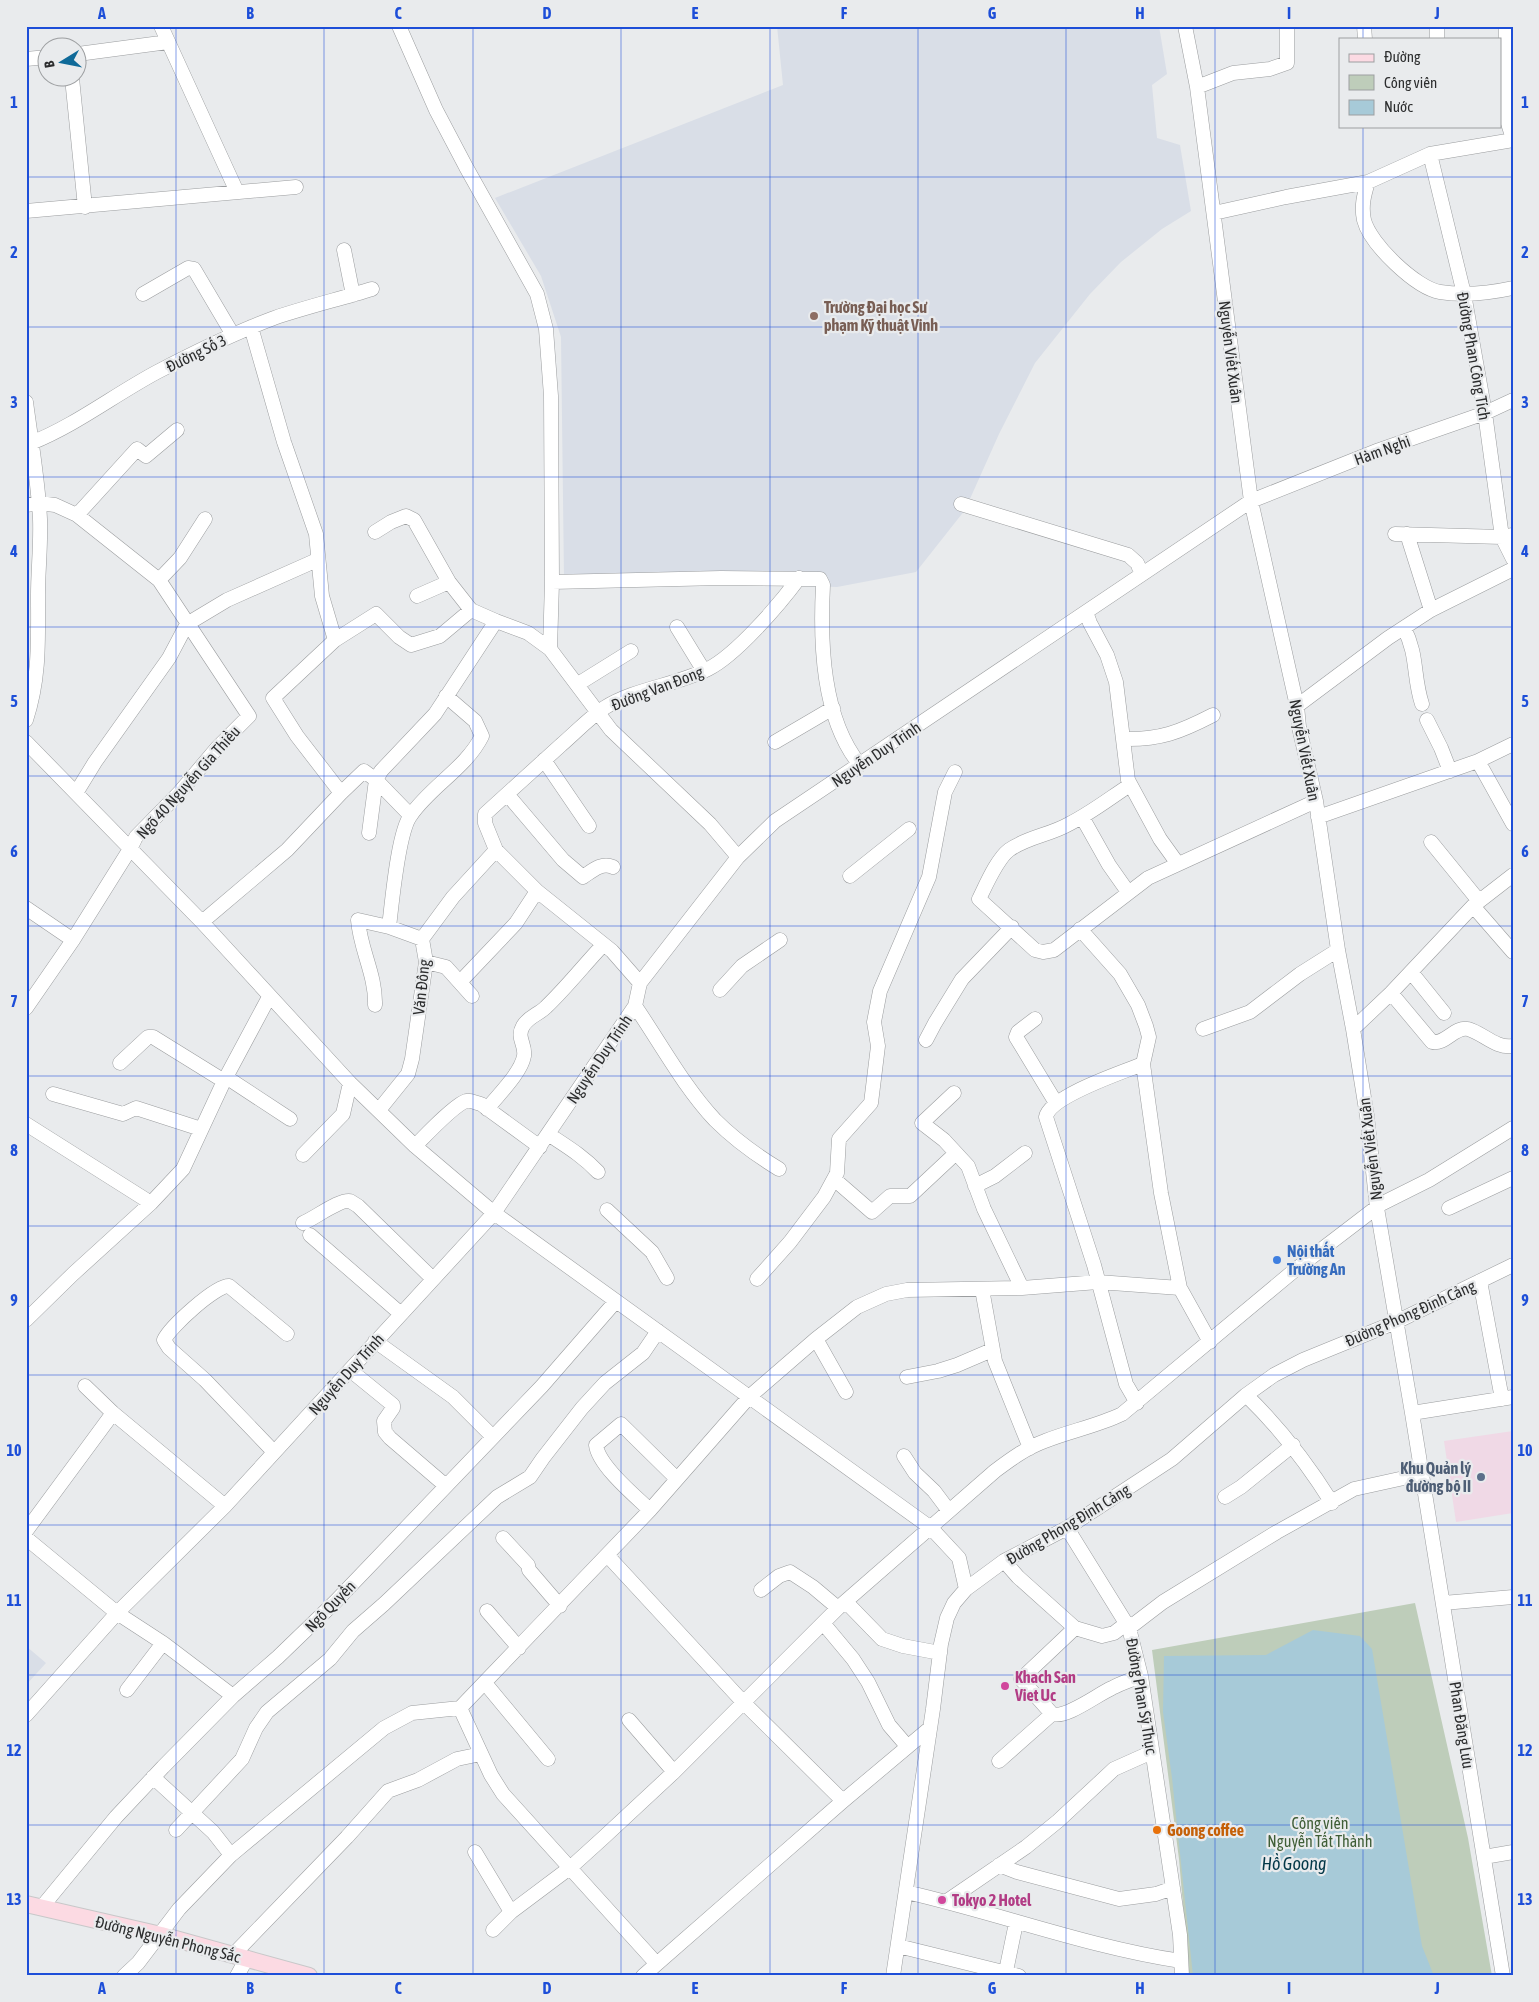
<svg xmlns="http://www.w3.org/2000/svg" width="1539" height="2002" viewBox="0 0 1539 2002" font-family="'Asap Condensed',sans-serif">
	<rect width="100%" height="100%" fill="#e9ebed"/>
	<path fill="#f0d9e6" d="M1513,1431v82l-57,9 -12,-81z"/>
	<path fill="#d9dee7" d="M777,26h382l8,48 -15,11 5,53 23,7 11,66 -29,18 -41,33 -31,32 -55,69 -36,71 -34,76 -49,62 -79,15 -273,-9 -3,-241 -20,-61 -46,-78 288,-113z
		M26,1646l20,17 -20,22z"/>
	<path fill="#becdba" d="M1415,1603l53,235 24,138h-303l-10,-117 -27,-209z"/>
	<path fill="#a7cad8" d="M1313,1630l47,6 12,13 50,297 12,30h-241l-21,-198 -9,-66 1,-56 102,-1z"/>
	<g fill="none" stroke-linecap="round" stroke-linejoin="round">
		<g stroke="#9b9d9f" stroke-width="15">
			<path id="minor" d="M161,26l76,166
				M399,26l37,84 30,57 71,127 9,35 5,67 1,186 -2,67
				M1185,26l12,61 54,414 46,205 2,21 17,74 22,149 15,79 14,87 10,92 35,205 91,563
				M1364,26l1,13
				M1437,26v13
				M1506,26v91l7,22
				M78,54l90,-12
				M26,59l22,-2
				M72,78l13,129
				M1197,87l36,-14 37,-4 17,-6v-37
				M1430,154l34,140 21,119 17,124 11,22
				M1368,182c-4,13 -7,24 -4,38 6,24 52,68 76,72 24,4 50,1 73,-4
				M26,211l270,-24
				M1214,213l72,-16 82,-15 62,-28 83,-14
				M344,250l9,45
				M143,294l45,-26 6,1 39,66
				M251,327l33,115 32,92 6,62 13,44
				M26,402c5,38 12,78 14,117 1,26 -2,51 -2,76 0,45 2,82 -12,125
				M31,443c45,-18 83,-48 126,-71 38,-20 77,-39 117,-54 32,-11 66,-19 98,-29
				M961,504l167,51 9,8 5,11
				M26,505l13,-2 16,2 22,10 82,65 90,136 -32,32 -38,45 -43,44 -6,12 -57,91 -47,68
				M77,515l60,-66 9,7 31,-26
				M375,532l16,-10 15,-6 8,4 35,62 22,28
				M1395,534l107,3 11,-2
				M1407,534l24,76
				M159,580l21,-22 25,-39
				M552,582l169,-4 99,1 3,6c-3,58 -1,133 37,180
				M417,596l32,-14
				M1086,612l4,11 17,32 9,27 12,98 32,59 18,25
				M677,627l27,44
				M1404,628c14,27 9,49 18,76
				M578,684l53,-33
				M1297,706l91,-68 43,-28 82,-41
				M1427,720l14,28 9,23
				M1123,739c37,1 57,-7 90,-24
				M26,742l176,180 148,161 65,63 79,67 437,315 28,30 7,31
				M775,742l58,-34
				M544,760l45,66
				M1478,761l35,63
				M1130,785c-20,13 -39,28 -61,39 -19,11 -42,13 -60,26 -12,9 -23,35 -30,49l56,51 8,2 11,-2 94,-72 168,-77
				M76,793l19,-31 74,-104 18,-34 40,-24 90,-40
				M341,793l-44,-57 -24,-38 62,-58 41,-26 23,23 12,8 29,-9 31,-26 25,11
				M507,794l56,66 20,17c9,-6 18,-15 30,-10
				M1082,817l27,48 19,27
				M1318,817l160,-56 35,-17
				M369,833l7,-53 5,-9 54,-57 61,-93 32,12 22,16 61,81 99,94 28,33
				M1431,842l48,59
				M850,876l59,-47
				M1473,906l40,46
				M26,908l47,32
				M202,922l85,-72 54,-57 23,-22 12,9 34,35
				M389,927c3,-24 9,-96 22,-112 20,-29 55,-47 71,-79l-7,-15 -29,-25
				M1080,929l40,45 18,31 8,21 3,11 -6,27 18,129 19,95 30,54
				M426,962l20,5 26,29
				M1411,972l33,41
				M460,982l56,-59 21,-32
				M640,983l-28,-32 -75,-60 -41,-41 -11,-27v-9c25,-23 51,-46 76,-69 14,-12 28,-27 43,-37 32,-20 70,-22 104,-39 28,-14 71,-64 91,-91
				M720,990l22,-24 38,-26
				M1391,993l41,49c13,3 23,-16 36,-13 15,4 28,20 45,17
				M375,1005c1,-30 -15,-56 -17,-85l31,7 33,12
				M635,1006c26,38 49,81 80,114 19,19 41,35 64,49
				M1035,1019l-17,13 -2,5 40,66
				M1203,1029l47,-17 50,-38 38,-24
				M1353,1029l38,-36 82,-87 40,-31
				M926,1040l9,-17 27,-44 50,-52
				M120,1063l28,-26h5l71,44
				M226,1077l64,42
				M954,1093l-32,30 22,17 24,26 16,43 38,79
				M53,1094l70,20 13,-6 65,21
				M487,1109c11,-14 34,-36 37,-53 2,-12 -8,-18 -1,-30 6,-10 15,-11 23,-19 20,-19 38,-42 57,-62
				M379,1110l29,-36 4,-15 14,-97 -4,-23 31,-42 43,-47
				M26,1124l125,79
				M548,1134c18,12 35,22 50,38
				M415,1146c10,-10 39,-41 51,-45 5,-1 10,2 15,3l59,43
				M303,1155l40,-41 7,-31
				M834,1179l38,33 18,-16h20l46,-43
				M975,1186l20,-10 30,-23
				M1449,1208l64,-30
				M607,1210l45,42 15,26
				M303,1223c12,-5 37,-24 47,-22l8,5 74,72
				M310,1235l91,79
				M757,1279l33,-37 34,-45 13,-24 2,-34 32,-36 7,-57 -4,-24 6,-31 49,-114 16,-85 10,-20
				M1480,1281l22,118
				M982,1289l13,72 35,87
				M26,1320l47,-46 78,-71 32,-34 41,-88 45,-84
				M816,1339l30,53
				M375,1341l78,56 40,40
				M350,1370l43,35v3l-9,13 1,11 5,6 56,48
				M907,1377l31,-6 19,-6 35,-15
				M85,1386l28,27 112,93
				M1246,1395c34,33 61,68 86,108
				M1137,1403l-11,-19 -32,-119 -48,-148c4,-21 77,-45 97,-53
				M1412,1413l101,-16
				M274,1452l-69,-72 -36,-32 -5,-8c6,-13 52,-55 65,-54l58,48
				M904,1456l11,17 19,18 15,20
				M1225,1497l16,-10 52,-42
				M650,1510c-15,-14 -52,-45 -54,-65l25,-21 56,55
				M1067,1528l62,100 12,48 39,259 2,41
				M26,1531l87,-118
				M26,1538l91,75 46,30 70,53
				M503,1538l25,27 1,5 31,36
				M607,1555l136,147 100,99
				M1004,1561l14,16 57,51 27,8 12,-3 13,-10
				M761,1590l18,-14 11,-4 23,15 25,21
				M846,1602l36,37 21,7 37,7
				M1443,1603l70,-6
				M487,1611l32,37
				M823,1623l30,36 15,23 21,43 18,21
				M1075,1628l-54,51 31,35c14,5 46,-20 60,-26 9,-5 19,-8 29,-12
				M1129,1628l34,-26 114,-70 77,-43 68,-15
				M485,1683l63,76
				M127,1690l36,-47
				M460,1708l31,67 12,19 153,169
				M26,1715l91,-102 108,-107 269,-293 141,-207 5,-23 98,-126 37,-36 476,-320 128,-51 106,-37 28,-13
				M629,1720l45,52
				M999,1761l53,-47
				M153,1777l60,55 18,23
				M176,1830l66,-71 14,-31 11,-16 63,-53 23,-28 31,-27 113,-107 33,-20 13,-19 39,-50 23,-25 38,-30 15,-22
				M475,1852l36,60
				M1484,1857l29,-5
				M999,1865l18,7 102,27 37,-5 17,-6
				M906,1892c92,21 182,55 275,69
				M947,1901l79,-54 32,-26 56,-52 38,-17
				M41,1908l75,-91 47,-50 70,-71 45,-39 57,-55 207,-216 74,-85
				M493,1930l18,-18 60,-45 32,-29 71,-66 164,-164 157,-137c16,-12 31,-23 50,-30 25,-10 52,-15 77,-27l174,-145 85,-65 48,-24 84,-52
				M898,1946l121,30
				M233,1955l114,-118 41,-46 30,-11 39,-21 24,-5
				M124,1976l14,-13 41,-54 52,-54 153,-127 28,-15 48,-5 190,-198 99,-113 67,-58 41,-32 29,-13 21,-4 115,-2 76,-6 82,6
				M237,1976l10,-18
				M643,1976l200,-175 87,-73
				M893,1976l40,-267 8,-65 6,-26 7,-15 12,-14 38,-28 63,-33 105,-69 74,-64 28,-20 29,-15 93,-38 117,-57
				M1005,1976l11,-53"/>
		</g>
		<g stroke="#c8c8c9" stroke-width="18">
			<path id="major" d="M26,1904l135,31 148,41"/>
		</g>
		<use href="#minor" stroke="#fff" stroke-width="14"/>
		<use href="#major" stroke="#fcdae3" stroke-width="16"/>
	</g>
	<path fill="none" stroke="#1d4ed8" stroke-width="1" stroke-opacity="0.55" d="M176,26v1950M324,26v1950M473,26v1950M621,26v1950M770,26v1950M918,26v1950M1066,26v1950M1215,26v1950M1363,26v13M1363,126v1850M26,177h1487M26,327h1487M26,477h1487M26,627h1487M26,776h1487M26,926h1487M26,1076h1487M26,1226h1487M26,1375h1487M26,1525h1487M26,1675h1487M26,1825h1487"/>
	<circle fill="#8d6e63" stroke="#e9ebed" stroke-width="2" cx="814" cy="316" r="5"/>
	<circle fill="#3f7fe0" stroke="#e9ebed" stroke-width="2" cx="1277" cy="1260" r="5"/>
	<circle fill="#5c6f8a" stroke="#e9ebed" stroke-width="2" cx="1481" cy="1477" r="5"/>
	<g fill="#d1479c" stroke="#e9ebed" stroke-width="2">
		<circle cx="1005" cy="1686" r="5"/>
		<circle cx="942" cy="1900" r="5"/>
	</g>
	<circle fill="#e8710a" stroke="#e9ebed" stroke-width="2" cx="1157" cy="1830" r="5"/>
	<g text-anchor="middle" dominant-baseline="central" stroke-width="4.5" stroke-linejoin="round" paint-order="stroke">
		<g font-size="16" font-weight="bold" fill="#785e54" stroke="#e9ebed" text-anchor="start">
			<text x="824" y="307">Trường Đại học Sư<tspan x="824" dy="18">phạm Kỹ thuật Vinh</tspan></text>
		</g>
		<g font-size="16" fill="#2c2d2e" stroke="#e9ebed">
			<text transform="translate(1231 352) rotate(83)">Nguyễn Viết Xuân</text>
			<text transform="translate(196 353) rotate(-26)">Đường Số 3</text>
			<text transform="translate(1474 356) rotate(80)">Đường Phan Công Tích</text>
			<text transform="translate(1382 450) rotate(-20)">Hàm Nghi</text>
			<text transform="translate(657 688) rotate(-21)">Đường Van Đong</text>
			<text transform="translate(1305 750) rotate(79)">Nguyễn Viết Xuân</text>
			<text transform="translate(876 754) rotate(-34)">Nguyễn Duy Trinh</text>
			<text transform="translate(188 782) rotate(-48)">Ngõ 40 Nguyễn Gia Thiều</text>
			<text transform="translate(421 987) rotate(-84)">Văn Đông</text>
			<text transform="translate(599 1059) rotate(-56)">Nguyễn Duy Trinh</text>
			<text transform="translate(1370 1149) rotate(-97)">Nguyễn Viết Xuân</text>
			<text transform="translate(1410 1313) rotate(-24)">Đường Phong Định Cảng</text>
			<text transform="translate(346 1374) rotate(-48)">Nguyễn Duy Trinh</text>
			<text transform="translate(1068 1524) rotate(-31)">Đường Phong Định Cảng</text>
			<text transform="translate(330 1606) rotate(-46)">Ngô Quyền</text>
			<text transform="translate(1142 1696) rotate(80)">Đường Phan Sỹ Thục</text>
			<text transform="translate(1462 1725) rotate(81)">Phan Đăng Lưu</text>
			<text transform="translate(168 1939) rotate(14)">Đường Nguyễn Phong Sắc</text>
		</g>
		<g font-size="16" font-weight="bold" fill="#366cbe" stroke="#e9ebed" text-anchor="start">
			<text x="1287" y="1251">Nội thất<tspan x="1287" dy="18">Trường An</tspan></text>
		</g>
		<g font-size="16" font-weight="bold" fill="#4e5e75" stroke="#e9ebed" text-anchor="end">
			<text x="1471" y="1468">Khu Quản lý<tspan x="1471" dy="18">đường bộ II</tspan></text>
		</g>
		<g font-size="16" font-weight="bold" fill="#b23c85" stroke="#e9ebed" text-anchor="start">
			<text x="1015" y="1677">Khach San<tspan x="1015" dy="18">Viet Uc</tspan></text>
			<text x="952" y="1900">Tokyo 2 Hotel</text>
		</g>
		<g font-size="16" fill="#3f5e37" stroke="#e9ebed">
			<text x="1320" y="1823">Công viên<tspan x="1320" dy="18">Nguyễn Tất Thành</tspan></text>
		</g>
		<g font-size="16" font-weight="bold" fill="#c56008" stroke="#e9ebed" text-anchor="start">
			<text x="1167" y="1830">Goong coffee</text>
		</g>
		<g font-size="18" font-style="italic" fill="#033848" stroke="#e9ebed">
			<text x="1294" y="1863">Hồ Goong</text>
		</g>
	</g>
	<rect width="1539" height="2002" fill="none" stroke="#e9ebed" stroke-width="55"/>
	<rect x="1339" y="38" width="162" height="90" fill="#e9ebed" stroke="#9d9fa1"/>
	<rect x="1349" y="54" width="25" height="8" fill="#fcdae3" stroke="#9d9fa1"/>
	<text x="1384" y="62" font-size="15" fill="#2c2d2e">Đường</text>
	<rect x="1349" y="75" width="25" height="15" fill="#becdba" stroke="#9d9fa1"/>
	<text x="1384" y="88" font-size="15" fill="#2c2d2e">Công viên</text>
	<rect x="1349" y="100" width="25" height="15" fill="#a7cad8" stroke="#9d9fa1"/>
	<text x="1384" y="112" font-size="15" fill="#2c2d2e">Nước</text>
	<g transform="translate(62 62) rotate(260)"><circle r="24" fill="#e9ebed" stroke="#9d9fa1"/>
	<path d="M0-4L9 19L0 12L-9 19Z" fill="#0f6a99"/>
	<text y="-8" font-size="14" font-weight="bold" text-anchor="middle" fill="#2c2d2e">B</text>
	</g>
	<rect x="28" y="28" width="1484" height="1946" fill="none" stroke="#1d4ed8" stroke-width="2"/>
	<g font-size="16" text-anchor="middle" font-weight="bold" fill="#1d4ed8">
		<text x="102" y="19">A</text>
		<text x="250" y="19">B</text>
		<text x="398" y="19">C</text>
		<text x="547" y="19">D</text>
		<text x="695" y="19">E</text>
		<text x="844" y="19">F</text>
		<text x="992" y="19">G</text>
		<text x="1140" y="19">H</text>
		<text x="1289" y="19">I</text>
		<text x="1437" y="19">J</text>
		<text x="14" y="108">1</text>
		<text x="1525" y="108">1</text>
		<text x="14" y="258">2</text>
		<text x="1525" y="258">2</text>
		<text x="14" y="408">3</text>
		<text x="1525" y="408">3</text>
		<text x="14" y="557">4</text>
		<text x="1525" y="557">4</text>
		<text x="14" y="707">5</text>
		<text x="1525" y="707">5</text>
		<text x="14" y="857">6</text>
		<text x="1525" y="857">6</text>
		<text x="14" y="1007">7</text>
		<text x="1525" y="1007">7</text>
		<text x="14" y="1156">8</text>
		<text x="1525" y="1156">8</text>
		<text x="14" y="1306">9</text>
		<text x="1525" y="1306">9</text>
		<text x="14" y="1456">10</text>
		<text x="1525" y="1456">10</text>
		<text x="14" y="1606">11</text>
		<text x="1525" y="1606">11</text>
		<text x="14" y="1756">12</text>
		<text x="1525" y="1756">12</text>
		<text x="14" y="1905">13</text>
		<text x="1525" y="1905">13</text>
		<text x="102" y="1994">A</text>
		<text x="250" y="1994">B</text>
		<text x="398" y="1994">C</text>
		<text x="547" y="1994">D</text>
		<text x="695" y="1994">E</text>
		<text x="844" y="1994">F</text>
		<text x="992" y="1994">G</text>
		<text x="1140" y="1994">H</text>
		<text x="1289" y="1994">I</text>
		<text x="1437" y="1994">J</text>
	</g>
</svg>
